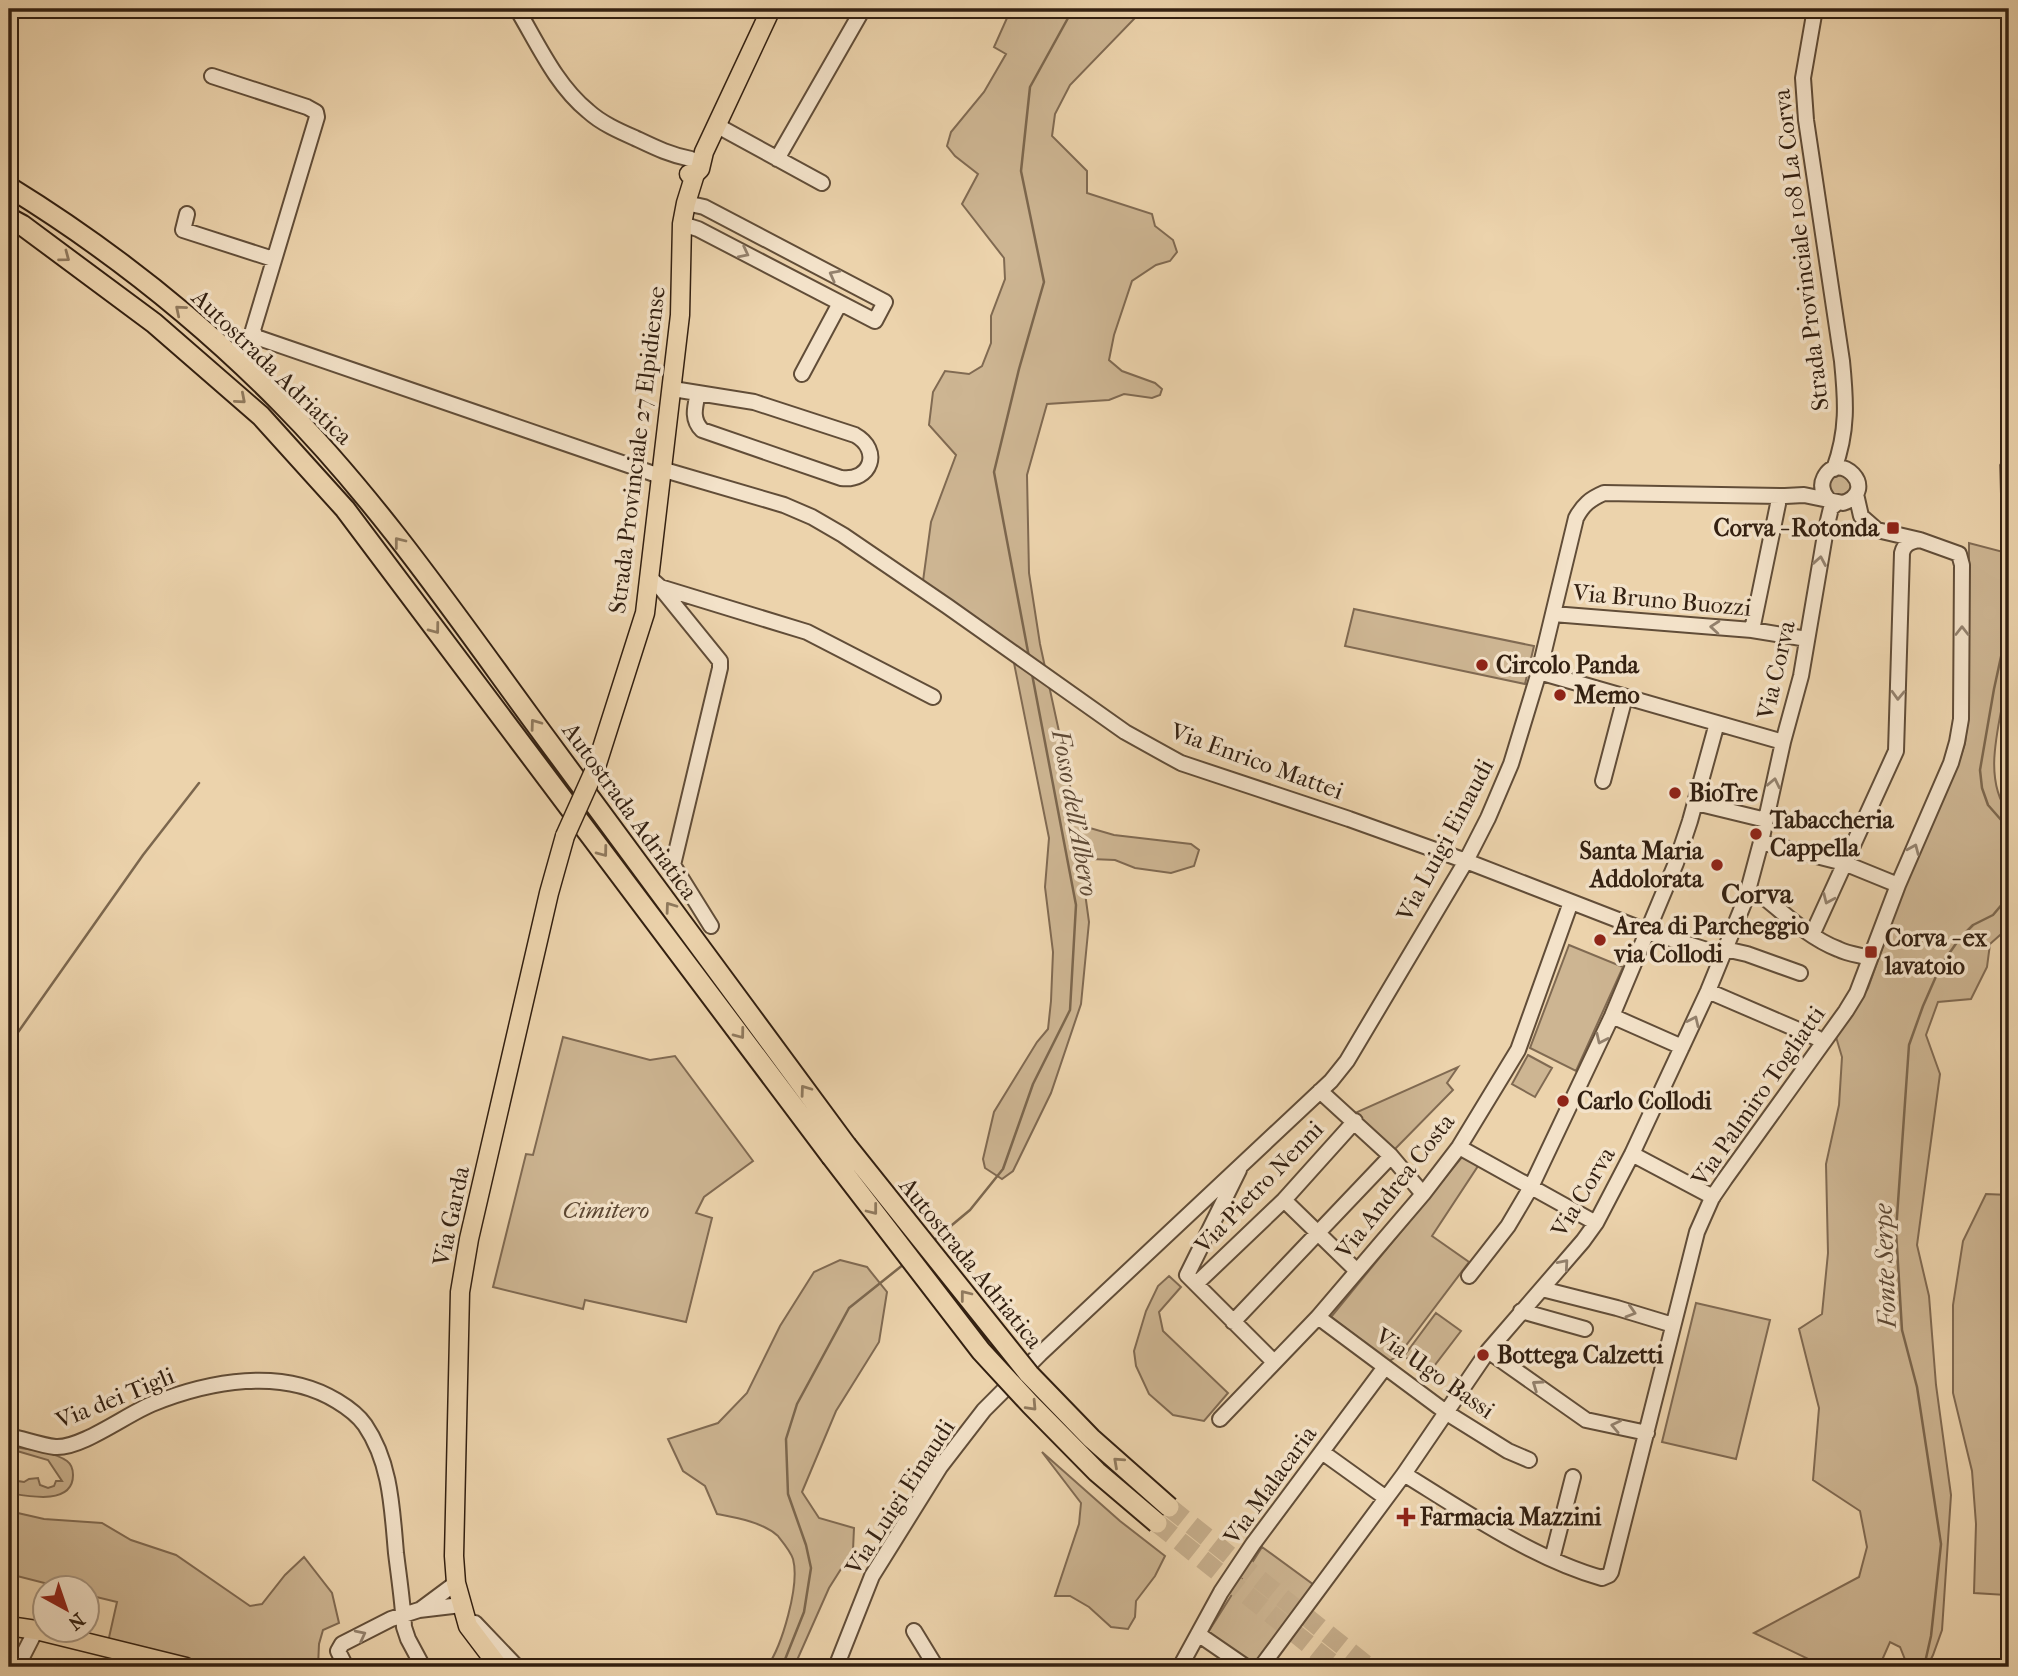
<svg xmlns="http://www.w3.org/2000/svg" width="2018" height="1676" viewBox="0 0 2018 1676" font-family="'IM FELL French Canon',serif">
	<rect width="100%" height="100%" fill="#ecd3ac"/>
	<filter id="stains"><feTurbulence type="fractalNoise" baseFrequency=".00286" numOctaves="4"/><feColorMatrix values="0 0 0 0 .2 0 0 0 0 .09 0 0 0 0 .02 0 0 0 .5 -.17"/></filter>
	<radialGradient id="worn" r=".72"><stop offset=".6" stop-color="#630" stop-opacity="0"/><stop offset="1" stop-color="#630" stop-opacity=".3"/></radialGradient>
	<path fill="#cdb592" stroke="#806a52" stroke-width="2" fill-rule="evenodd" d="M1011,9h128l-4,9 -65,67 -15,29 -3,22 35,35v22l65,21 3,12 18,14 4,12 -7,9 -14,4 -24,16 -18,54 -5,25 13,11 33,12 7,6 -2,6 -8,3 -28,-4 -15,6 -62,4 -20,71 2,98 11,71 28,129 8,51 38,11 77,9 8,6 -5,16 -23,7 -36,-5 -20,-8 -24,-1 -9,12 7,51 -8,82 -30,89 -38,78 -11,8 -17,-11 -2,-9 11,-47 43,-70 11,-13 3,-28 2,-49 -8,-65 4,-49 -39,-195 -87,-62 8,-59 25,-67 -27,-30 4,-33 12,-21 24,3 13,-8 9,-23v-27l14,-37 -1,-21 -42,-54 16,-30 -23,-18 -8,-10 4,-14 33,-40 22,-38 -12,-7z
		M2009,453v177c-3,14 1,28 -1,42 -5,44 -29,103 1,142v113l-19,17 -3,23 -16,32 -33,3 -12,33 14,39 -23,171 12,51 7,89 15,110 -9,135 -9,25 -6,12h-19l-8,-20 -10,-5 -11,25h-54l-71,-34 105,-56 8,-30 -7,-36 -47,-31 6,-72 -20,-79 23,-15 6,-61 -2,-89 13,-59 3,-48 -6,-20 14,-19 18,-30 35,-98 58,-134 4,-13 4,-34v-166l34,9 -3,-87z
		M1829 485a11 11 0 1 1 22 0a11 11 0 1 1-22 0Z
		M1354,609l180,37 -9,38 -180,-38z
		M1569,945l54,22 -47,104 -46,-23z
		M563,1037l87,23 25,-4 78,105 -49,36 -8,16 16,5 -26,104 -101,-22 -2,9 -90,-22 33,-133 7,1z
		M1528,1055l24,13 -17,29 -23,-13z
		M1458,1067l-11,16 6,7 -60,61 -38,-38z
		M1462,1157l16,9 -46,70 37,26 -71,94 -9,5 -58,-44z
		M1986,1194l23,1v108c-12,18 -5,45 0,65v184l-3,43 -32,-2 2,-69 -4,-53 -19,-78v-88l10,-64z
		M840,1260l27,7 20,25 -8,50 -43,69 -34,81 17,26 35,10 -1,22 -24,38 -35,79h-27c15,-21 33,-82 26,-108 -2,-7 -11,-18 -15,-23 -16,-14 -40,-18 -61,-22l-12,-28 -22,-15 -15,-32 50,-16 29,-30 33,-67 34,-54z
		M1169,1276l12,11 -22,25 4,19 65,62 -24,28 -31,-6 -24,-21 -13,-28 -2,-15 12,-40 12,-25z
		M1696,1303l74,17 -34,139 -74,-17z
		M1436,1313l25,18 -33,43 -24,-18z
		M9,1446c16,3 44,5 58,15 4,3 6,9 6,14 0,31 -46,21 -64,18zM17,1451l31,9 14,21h-6l-2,5 -6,2 -8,-3 -2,-7 -9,1 -5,3 -6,-1 -3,-6 -4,-1z
		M1042,1452l78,69 45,35 -10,20 -19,25 -1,16 -7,12 -17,-2 -22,-20 -19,-11h-15l24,-72 2,-21z
		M9,1511l35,8 58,4 29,17 45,15 74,51 12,-2 23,-29 19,-18 28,36 7,30 -16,7 -4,14 -1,23h-70l-43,-2 -97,-23 9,-40 -29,-7v-7h-24l-55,-14z
		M1262,1547l52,38 -60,80 -47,-31z"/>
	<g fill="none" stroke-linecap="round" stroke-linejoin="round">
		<path stroke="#7c674e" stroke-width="2.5" d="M2009,620l-15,69 -14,81 2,18 6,17 21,24
			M1029,657l-35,-185 25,-103 25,-87 -23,-111 9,-84 43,-78
			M9,1045l134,-190 56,-72
			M934,1240l36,-30 33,-41 30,-85 37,-74 6,-105 -44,-231
			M782,1667l22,-55 7,-44 -5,-23 -18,-51 -2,-55 11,-35 52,-96 55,-44
			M1924,1667l7,-31 10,-92 -24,-157 -15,-57 -6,-99 13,-186 14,-39 18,-41 19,-27 13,-13 20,-10 16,-19"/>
		<path stroke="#c7af8d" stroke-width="19" stroke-dasharray="19 10" stroke-linecap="butt" d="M1169,1507l200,160
			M1157,1523l180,144"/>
		<g stroke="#614d38" stroke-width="18">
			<path id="minor" d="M517,9c21,35 39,76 71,102 13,12 31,20 47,27 19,9 35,17 56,21
				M1815,9l-12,69 3,42 36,241c4,40 6,70 -8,108
				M212,76l95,31 9,5 1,5 -64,213 3,7 404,139
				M716,125l106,58
				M777,159l86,-150
				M187,214l-4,16 90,29
				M682,224l16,5 177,92 10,-19 -181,-95 -18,-4
				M802,374l38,-71
				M673,389l81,13 101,33c27,15 16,47 -14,43l-139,-48c-11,-11 -7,-23 -4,-37
				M661,469l123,36 28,12 31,18 104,71 178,126 56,31 168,56 117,42 183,71 74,23
				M650,578l10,9 60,74v7l-47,197 38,61
				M660,587l147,45 126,65
				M1553,614l199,16 55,9
				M1752,630l26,-126
				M1539,672l244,70
				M1603,781l22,-84
				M1696,803l70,17
				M1761,842l83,21 54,22
				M1765,898c23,19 45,40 73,51 10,5 21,6 32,9
				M1812,935l84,-184 6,-198c2,-9 8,-11 17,-13
				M1725,949l22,5 53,19
				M1708,991l109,47 6,4
				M1612,1016l70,31
				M1320,1091l71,65 32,38
				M1459,1147l137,76
				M1632,1154l81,43
				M1239,1170l-52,105 87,87
				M1284,1200l73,71
				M1469,1276l39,-50 23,-39 81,-171 64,-153 14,-42 27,-98
				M1196,1284l88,-84 71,-79
				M1542,1289l75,19 56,17
				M1521,1311l64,18
				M1318,1317l129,96 61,38 21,9
				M1233,1322l158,-166
				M1488,1351l98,69 61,13
				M1220,1419l98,-102 105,-123 36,-47 59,-97 53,-148
				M9,1436c15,3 31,9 46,11 26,2 72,-33 97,-43 57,-23 130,-37 185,-3 10,6 21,14 28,24 26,38 27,84 31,128 3,25 7,50 8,74l4,12 15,28
				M1322,1452l64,46
				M1404,1474c60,37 130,85 198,104l7,-3 2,-3 86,-340 15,-34 13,-19 121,-168 11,-18 41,-108 53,-122 6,-21 4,-23 1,-154 -3,-11 -39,-14 -43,-10 -16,-14 -5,-22
				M1552,1559l21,-82
				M421,1609l35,-26
				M475,1623l42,44
				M914,1631l22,36
				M1198,1634l48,33
				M17,1667l19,-37
				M346,1667l-8,-16 4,-7 49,-25 28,-9 42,-5
				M836,1667l36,-91 68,-109 44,-57 56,-56 291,-273 16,-20 119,-200 22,-43 23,-54 28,-92 37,-154c7,-13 14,-19 28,-25l181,3 19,-1 39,8c38,-13 -5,-55 -19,-25 -4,8 -1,15 4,21
				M1180,1667l41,-75 32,-48 132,-177
				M1261,1667l143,-193 84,-123 95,-110 13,-18 36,-69 76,-163 38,-93 15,-56 22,-100 18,-66 25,-147 5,-21 6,-5"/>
		</g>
		<g stroke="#332011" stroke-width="21">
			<path id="major" d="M689,174h6l5,-5 4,-17 67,-143
				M596,767l49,-154 35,-298 2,-91 4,-21 9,-29
				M9,1626l27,4 150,37
				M499,1667l-31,-41 -12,-43 -2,-27 6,-264 9,-53 80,-346 16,-57"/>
		</g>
		<g stroke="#332011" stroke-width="23">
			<path id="highway" d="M9,187c99,61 190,133 272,216 101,102 182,223 267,338 99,135 199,269 298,404
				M9,218l13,7 132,98 107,93 84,93 486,647"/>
		</g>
		<use href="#minor" stroke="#f3e2c9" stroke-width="14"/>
		<use href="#major" stroke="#ecd3ac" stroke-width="18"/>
		<use href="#highway" stroke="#ecd3ac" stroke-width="19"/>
		<g stroke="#332011" stroke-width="21" stroke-linecap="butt">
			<path id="major-bridge" d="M565,836l31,-69"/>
		</g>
		<g stroke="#332011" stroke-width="23" stroke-linecap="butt">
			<path id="highway-bridge" d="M846,1145l183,229 62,64 78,69
				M831,1156l150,195 50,54 66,67 60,51"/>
		</g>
		<use href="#major-bridge" stroke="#ecd3ac" stroke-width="18"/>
		<use href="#highway-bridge" stroke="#ecd3ac" stroke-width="19"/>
	</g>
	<defs><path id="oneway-chevron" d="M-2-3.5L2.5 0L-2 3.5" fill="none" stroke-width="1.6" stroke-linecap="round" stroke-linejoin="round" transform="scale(1.75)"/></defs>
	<g stroke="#93816d">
		<use href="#oneway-chevron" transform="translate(744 253) rotate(27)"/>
		<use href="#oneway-chevron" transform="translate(834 275) rotate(-152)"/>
		<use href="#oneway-chevron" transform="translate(1820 561) rotate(-80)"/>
		<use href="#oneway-chevron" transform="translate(1715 627) rotate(-175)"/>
		<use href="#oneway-chevron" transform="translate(1962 631) rotate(-90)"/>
		<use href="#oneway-chevron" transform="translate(1898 695) rotate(92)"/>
		<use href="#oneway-chevron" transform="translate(1774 783) rotate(-78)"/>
		<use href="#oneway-chevron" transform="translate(1914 849) rotate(-67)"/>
		<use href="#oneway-chevron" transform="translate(1828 899) rotate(114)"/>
		<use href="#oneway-chevron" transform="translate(1694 1021) rotate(-65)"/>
		<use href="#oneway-chevron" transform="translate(1601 1039) rotate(115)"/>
		<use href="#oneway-chevron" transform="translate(1564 1264) rotate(-49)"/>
		<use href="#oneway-chevron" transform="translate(1631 1312) rotate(17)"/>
		<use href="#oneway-chevron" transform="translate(1537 1385) rotate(-145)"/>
		<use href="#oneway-chevron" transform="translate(1616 1426) rotate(-168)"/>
		<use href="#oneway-chevron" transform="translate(361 1635) rotate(-27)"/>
	</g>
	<g stroke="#907a5e">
		<use href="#oneway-chevron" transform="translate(65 257) rotate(37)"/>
		<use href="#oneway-chevron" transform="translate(180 310) rotate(-140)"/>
		<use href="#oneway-chevron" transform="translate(241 399) rotate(41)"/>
		<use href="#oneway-chevron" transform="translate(399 542) rotate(-128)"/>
		<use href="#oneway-chevron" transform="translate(435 629) rotate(53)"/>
		<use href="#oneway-chevron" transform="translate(535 724) rotate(-126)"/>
		<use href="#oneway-chevron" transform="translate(603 852) rotate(53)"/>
		<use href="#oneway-chevron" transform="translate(670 907) rotate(-126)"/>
		<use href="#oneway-chevron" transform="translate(740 1034) rotate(53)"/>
		<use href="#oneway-chevron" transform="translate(805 1090) rotate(-126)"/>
		<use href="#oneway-chevron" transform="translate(873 1210) rotate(52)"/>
		<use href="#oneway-chevron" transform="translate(965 1295) rotate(-128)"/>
		<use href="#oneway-chevron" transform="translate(1032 1406) rotate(47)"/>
		<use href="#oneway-chevron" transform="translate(1118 1462) rotate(-138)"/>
	</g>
	<g fill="#8f2418" stroke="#f3e2c9" stroke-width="2.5">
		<rect x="1886" y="521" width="14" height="14" rx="3.5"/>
		<circle cx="1482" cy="665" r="7"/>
		<circle cx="1560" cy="695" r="7"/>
		<circle cx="1675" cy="793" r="7"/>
		<circle cx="1756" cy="834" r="7"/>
		<circle cx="1717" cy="865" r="7"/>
		<circle cx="1600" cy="940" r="7"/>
		<rect x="1864" y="945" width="14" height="14" rx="3.5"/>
		<circle cx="1563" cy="1101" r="7"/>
		<circle cx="1483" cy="1355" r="7"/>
		<path d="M1402.5 1506.5h7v7h7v7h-7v7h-7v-7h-7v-7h7z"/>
	</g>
	<g text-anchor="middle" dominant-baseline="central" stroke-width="7" stroke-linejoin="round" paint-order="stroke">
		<g font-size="24" fill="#332011" stroke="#f3e2c9">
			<text transform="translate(1801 250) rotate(-97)">Strada Provinciale 108 La Corva</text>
			<text transform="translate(272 367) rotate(44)">Autostrada Adriatica</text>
			<text transform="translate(637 450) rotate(-83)">Strada Provinciale 27 Elpidiense</text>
			<text transform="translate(1662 600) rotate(5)">Via Bruno Buozzi</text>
			<text transform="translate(1776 670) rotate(-77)">Via Corva</text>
			<text transform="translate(1257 761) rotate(20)">Via Enrico Mattei</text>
			<text transform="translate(630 811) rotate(54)">Autostrada Adriatica</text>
			<text transform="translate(1445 840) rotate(-62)">Via Luigi Einaudi</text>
			<text transform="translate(1758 1096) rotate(-55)">Via Palmiro Togliatti</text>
			<text transform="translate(1395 1186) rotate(-52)">Via Andrea Costa</text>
			<text transform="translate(1259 1187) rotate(-46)">Via Pietro Nenni</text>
			<text transform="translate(1583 1192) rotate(-59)">Via Corva</text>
			<text transform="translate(451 1216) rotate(-78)">Via Garda</text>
			<text transform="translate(971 1263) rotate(51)">Autostrada Adriatica</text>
			<text transform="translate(1435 1373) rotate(35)">Via Ugo Bassi</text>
			<text transform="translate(115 1398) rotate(-22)">Via dei Tigli</text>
			<text transform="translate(1270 1485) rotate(-54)">Via Malacaria</text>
			<text transform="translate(900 1497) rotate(-57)">Via Luigi Einaudi</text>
		</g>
		<g font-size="24" font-weight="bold" fill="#332011" stroke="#f3e2c9" text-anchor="start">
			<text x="1879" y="528" text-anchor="end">Corva - Rotonda</text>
			<text x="1496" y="665">Circolo Panda</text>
			<text x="1574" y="695">Memo</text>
			<text x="1689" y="793">BioTre</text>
			<text x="1770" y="820">Tabaccheria<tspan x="1770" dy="28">Cappella</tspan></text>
			<text x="1703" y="851" text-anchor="end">Santa Maria<tspan x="1703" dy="28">Addolorata</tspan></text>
			<text x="1614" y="926">Area di Parcheggio<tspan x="1614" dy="28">via Collodi</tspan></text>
			<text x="1885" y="938">Corva - ex<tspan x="1885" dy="28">lavatoio</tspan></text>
			<text x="1577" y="1101">Carlo Collodi</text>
			<text x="1497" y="1355">Bottega Calzetti</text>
			<text x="1420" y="1517">Farmacia Mazzini</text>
		</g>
		<g font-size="24" font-style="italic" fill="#5a4531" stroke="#f3e2c9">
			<text x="606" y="1210">Cimitero</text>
		</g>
		<g font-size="26" font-style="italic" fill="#5e4935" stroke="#f3e2c9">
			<text transform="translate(1075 813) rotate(80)">Fosso dell'Albero</text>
			<text transform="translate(1885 1266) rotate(-92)">Fonte Serpe</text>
		</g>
		<g font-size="28" font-weight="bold" fill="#332011" stroke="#f3e2c9">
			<text x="1757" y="893">Corva</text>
		</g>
	</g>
	<rect width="2018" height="1676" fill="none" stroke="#ecd3ac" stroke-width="35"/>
	<rect x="10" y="10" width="1997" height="1655" fill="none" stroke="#332011" stroke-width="3.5"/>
	<rect x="18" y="18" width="1983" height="1641" fill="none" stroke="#332011" stroke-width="2"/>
	<g transform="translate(66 1609) rotate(140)"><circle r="33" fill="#f3e2c9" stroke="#a6947f" stroke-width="2"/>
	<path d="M0-5L12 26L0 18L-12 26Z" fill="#8f2418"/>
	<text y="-10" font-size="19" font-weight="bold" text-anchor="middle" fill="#332011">N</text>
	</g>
	<rect width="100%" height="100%" filter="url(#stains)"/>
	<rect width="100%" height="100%" fill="url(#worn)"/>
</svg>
